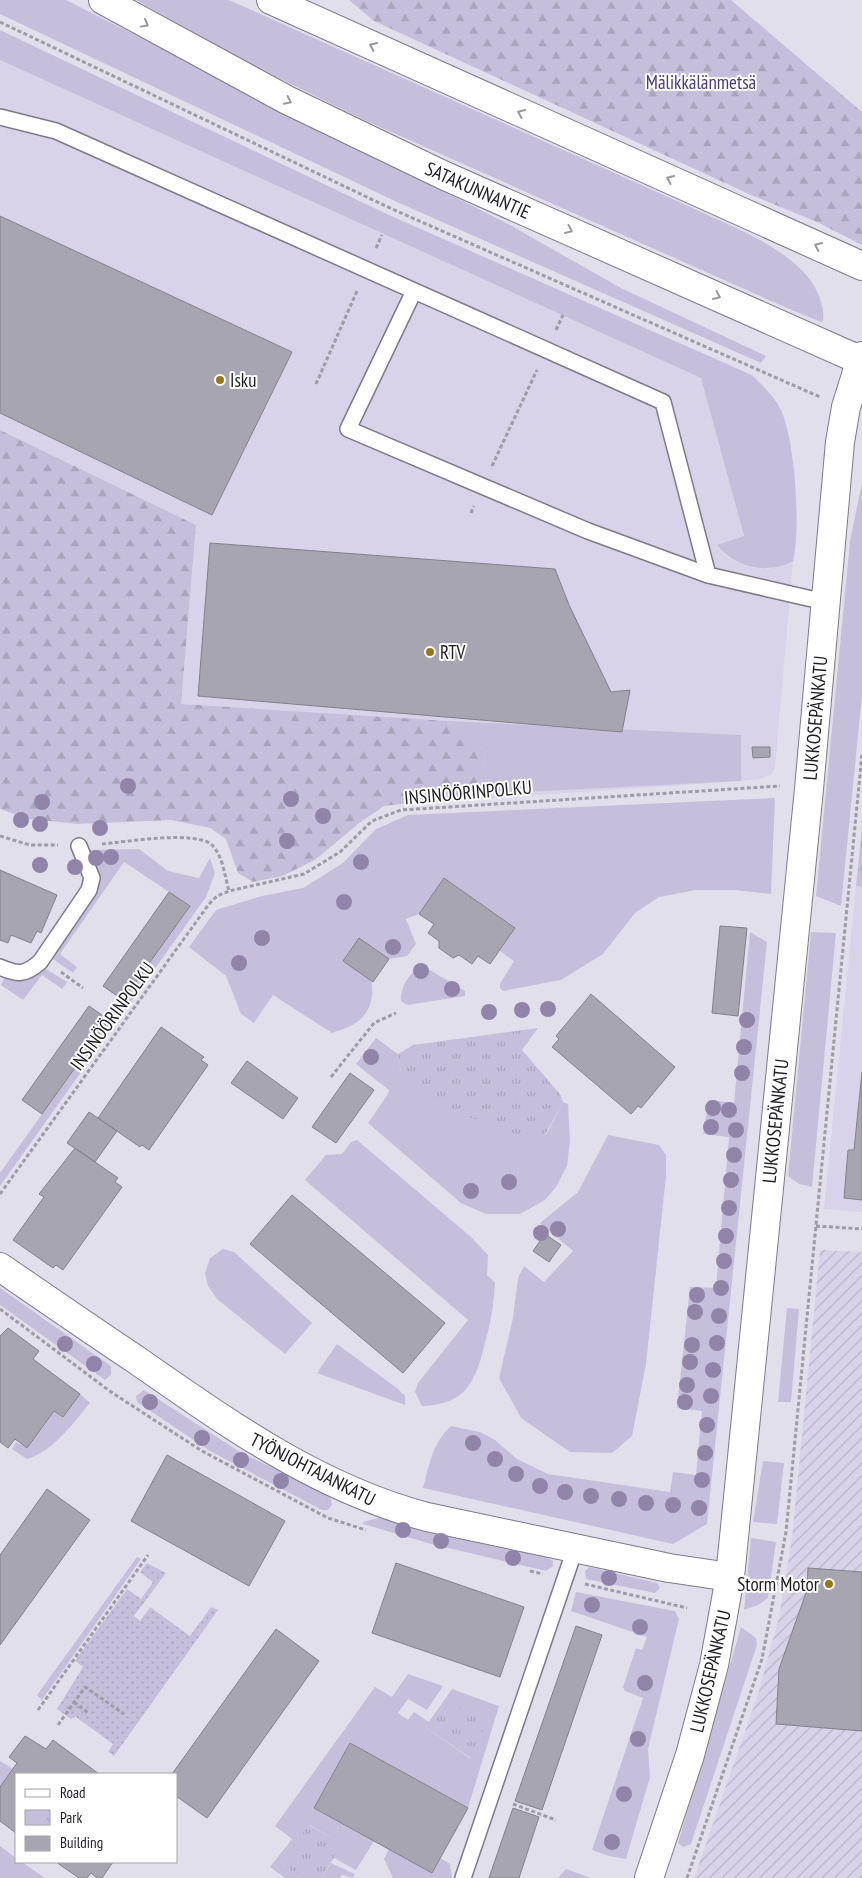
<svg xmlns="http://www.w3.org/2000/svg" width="862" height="1878" viewBox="0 0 862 1878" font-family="'PT Sans Narrow',sans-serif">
	<defs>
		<pattern id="industrial-furrows" width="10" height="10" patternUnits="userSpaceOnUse" patternTransform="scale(1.25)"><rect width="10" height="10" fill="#d8d3e8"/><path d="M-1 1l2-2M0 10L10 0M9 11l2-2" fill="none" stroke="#b9b5c7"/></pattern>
		<pattern id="forest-firs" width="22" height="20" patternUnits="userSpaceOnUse" patternTransform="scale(1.25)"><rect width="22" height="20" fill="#c6bfdc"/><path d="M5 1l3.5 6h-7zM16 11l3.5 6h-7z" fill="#aaa4bc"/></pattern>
		<pattern id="park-tufts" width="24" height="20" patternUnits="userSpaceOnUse" patternTransform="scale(1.25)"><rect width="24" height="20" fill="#c6bfdc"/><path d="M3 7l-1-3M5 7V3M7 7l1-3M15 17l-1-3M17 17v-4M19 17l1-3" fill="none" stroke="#aaa4bc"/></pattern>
		<pattern id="garden-dots" width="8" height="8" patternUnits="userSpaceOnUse" patternTransform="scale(1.25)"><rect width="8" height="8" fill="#c6bfdc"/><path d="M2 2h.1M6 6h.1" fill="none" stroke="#aaa4bc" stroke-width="1.8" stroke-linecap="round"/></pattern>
	</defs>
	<rect width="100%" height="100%" fill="#e2dfed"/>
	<path fill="#d8d3e8" d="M0,60l701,318 43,158 -26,10 7,9 11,7 18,6 14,1 25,-8 -18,207 -4,7 -11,4 -19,2 -570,39 25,-295 -196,-95z
		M856,886l6,1v325l-38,-3z"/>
	<path fill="url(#industrial-furrows)" d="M820,1250l42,2v626h-168l65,-187 20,-74 13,-79z"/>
	<path fill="#c6bfdc" d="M0,0h66l442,224 113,64 145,68 -5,7 -364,-161 -397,-188z
		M136,0h93l468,210c41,20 111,44 124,92 2,6 3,13 2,19l-2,1 -34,-14 -425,-189 -128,-63z
		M0,30l389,185 363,160c11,11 22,21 29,35 14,30 20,119 12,151 -26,14 -58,7 -76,-16l27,-9 -43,-158 -701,-318z
		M862,483v212l-21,211 -25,-10 34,-355z
		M447,721l294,14v46l-260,13 5,-44z
		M775,798l-4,96 -37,-4h-38l-37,7 -24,16 -32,41 -42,26 -58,11 -3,-3v-4l14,-23 -14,-10 15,-23 -71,-50 -25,36 -13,5 10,25 -9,12 -18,3 -30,-21c9,28 27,66 -5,86 -6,4 -15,6 -22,9l-59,-38 -19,28 -13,-9 -15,-38 -37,-29 27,-37 46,-14 41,-8 40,-25 33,-34 32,-14z
		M139,849l29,22 31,7 11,-20 5,15 -9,24 -206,289v-13l190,-267 -66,-44 -64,92 17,13 -4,6 -23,-16 44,-66 -9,-41z
		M750,932l17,10 -60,582 -34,20 -250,-56c6,-23 10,-46 28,-62l29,6 15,8 22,19 31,15 122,18 3,-20 23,3 6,-64 -25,-3 13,-121 26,1 13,-151 -26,-3 6,-34 25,3z
		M811,932l25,1 -24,254 -13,-3 -11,-8z
		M423,966l42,25v5l-58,9 -6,-4c-1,-14 9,-30 22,-35z
		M43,967l24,15 -5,7 -20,-14 -19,25 -22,-15 3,-7c17,6 28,3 39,-11z
		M376,1038l22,16 3,18 145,63 17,-33 5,2 2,37 -3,25 -11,21 -11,13 -25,14h-34l-25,-11 -93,-80 20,-29 1,-4 -33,-26z
		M608,1135l51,10 7,10v21l-20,188 -14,72 -20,17 -42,-1 -49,-34 -22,-40 14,-60 5,-40 6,-12 20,16 29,-31 -33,-28 38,-31z
		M357,1140l114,97 17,18 -1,20 8,7c-1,21 -4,40 -10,61 -9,38 -19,62 -63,63l-7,-14 3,-9 50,-63 -163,-140 21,-25 16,-1 9,-12z
		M223,1249l11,3 78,71 -27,31 -68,-55 -9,-13 -3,-13 5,-15z
		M0,1288l111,78v9l-6,5 -105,-75z
		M787,1308l12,1 -8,93h-13z
		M337,1344l61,45 7,7v9l-88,-32z
		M144,1390l96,62 86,42 5,4 1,7 -4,5h-6l-112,-59 -73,-49 -1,-6z
		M80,1394l10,9c-17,20 -36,48 -63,56l-15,-10 4,-7 13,7 -2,-1 27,-37 9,6z
		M763,1461l21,2 -7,61 -24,-2z
		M385,1516l45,15 116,26 7,4v5l-7,5 -115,-27 -68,-20v-2z
		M751,1538l25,4 -8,56 -10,7 -14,5z
		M137,1557l4,2 -99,141 -5,-5z
		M589,1567l68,16 3,5 -5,5 -69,-14 -1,-8z
		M576,1592l99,19 4,8 -31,130 2,28 -24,82 -17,-3 -17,-6 51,-152 -18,-7 -2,-4 13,-39 6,2 5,-13 -76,-26z
		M741,1627l15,11 1,7 -66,199 -8,3 -5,-4z
		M408,1674l35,12 -16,24 -19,-11 -10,14 10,7 6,-8 15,10 -4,5 46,32 19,-46 -37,7 -15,-11 14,-20 47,17 -31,102 -118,-65 -36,65 60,33 -18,29 -22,-12 8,-14 -32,-19 -29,38 20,15h-16l-15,-11 22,-28 -17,-13 100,-139 17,10z
		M0,1761l13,8 -13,18z
		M0,1846l16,12v4h6l23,16h-45z
		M389,1849l43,24 8,-15 10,6 2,14h-59l-9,-19z
		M331,1863l24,11 -2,4 -11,-3 -2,3h-19z
		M566,1869l25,9h-33z"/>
	<path fill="url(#forest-firs)" d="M349,0h382l131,112v133l-45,-23 -66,-27 -377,-174z
		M0,430l196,95 -15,179 266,17 39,29 -5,44 -97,12 -26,18 -43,36 -33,16 -29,6 -15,-9 -12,-34 -16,-11 -39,-8 -93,4 -49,-5 -29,-10z"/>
	<path fill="url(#park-tufts)" d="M862,828v59l-6,-1z
		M538,1028l-16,22 38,44 3,8 -18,33 -8,7 -114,-42 -22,-28 -3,-18 15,-9z
		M463,1702l27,11 -18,46 -47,-32 13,-18 15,10z
		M309,1825l34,19 -22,34h-20l-20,-15z"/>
	<path fill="url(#garden-dots)" d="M147,1563l19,10 -32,43 6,5 10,-14 40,29 21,-29 7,3 -104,146 -6,-4 5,-8 -37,-27 -5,2 -14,-10 26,-42 -8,-6 52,-72 14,10 12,-17 -13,-10z"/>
	<path fill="#a8a5b2" stroke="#82808d" d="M0,216l292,136 -80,163 -212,-102z
		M210,543l345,26 14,36 42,87 19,-2 -8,42 -424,-36z
		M752,747h18v10l-17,1z
		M0,870l57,25 -16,38 -4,-2 -6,12 -20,-8 -3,8 -8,-3z
		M444,878l71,50 -25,36 -12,-8 -6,8 -13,-9 -6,3 -14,-10v-7l-11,-8 6,-9 -15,-10z
		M169,892l21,14 -67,94 -20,-14z
		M720,926l27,2 -9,88 -26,-3z
		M359,938l30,21 -16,23 -30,-21z
		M591,994l84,73 -34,41 -3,-2 -7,8 -79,-67 7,-8 -3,-3z
		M89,1006l20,14 -67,94 -20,-14z
		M161,1027l43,30 -3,3 7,5 -59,85 -7,-5 -2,2 -42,-29z
		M247,1061l51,37 -15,21 -52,-36z
		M862,1072v128l-18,-2 4,-48h6z
		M350,1073l24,17 -38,53 -24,-16z
		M89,1112l28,19 -22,31 -28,-19z
		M75,1148l43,30 -3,4 7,5 -59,83 -7,-5 -3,3 -40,-28 31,-43 -5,-3z
		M292,1195l153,128 -42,50 -153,-129z
		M545,1234l16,11 -12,17 -16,-11z
		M8,1328l31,23 -6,8 47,35 -17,23 -9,-6 -27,37 -12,-9 -7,9 -8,-6v-106z
		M167,1455l118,66 -36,65 -118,-65z
		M47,1489l43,31 -90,125v-90z
		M396,1563l128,44 -24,70 -128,-44z
		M808,1568l54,4v159l-86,-7 3,-55 28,-79z
		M576,1626l26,9 -60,175 -27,-9z
		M276,1629l43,32 -112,157 -31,-22v-22h-4z
		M25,1736l21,13 7,-9 46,34h-83v59l-16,-12v-34l17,-24 -8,-6z
		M350,1743l118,65 -36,65 -118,-65z
		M513,1808l26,9 -20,61h-30z
		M56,1862h57l-11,16h-5l-6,-5 -4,5h-8z"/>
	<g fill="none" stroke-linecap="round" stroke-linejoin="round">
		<g stroke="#7d7a87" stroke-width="18">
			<path id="service" d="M0,117l56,14 607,271 45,173 117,27
				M414,291l-66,138 240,102 120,44
				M0,967c18,8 25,8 40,-5l49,-72 3,-12 -13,-32
				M463,1878l112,-329"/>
		</g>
		<g stroke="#7d7a87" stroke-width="30">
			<path id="minor" d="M0,1267c45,31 90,62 135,92 92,64 182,129 292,158l242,51 61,9
				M649,1878l41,-123 24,-90 16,-88 79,-788 31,-347 6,-35 16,-51"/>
		</g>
		<g stroke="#7d7a87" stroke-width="30">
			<path id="secondary" d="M103,0l184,100 156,75 419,186
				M271,0l591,266"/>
		</g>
		<path stroke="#9e9ba6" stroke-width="3" stroke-dasharray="4 2.5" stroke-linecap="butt" d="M0,22l392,187 428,188
			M376,248l6,-13
			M556,330l7,-15
			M316,384l41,-93
			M492,466l45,-96
			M471,513l3,-7
			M0,836l30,9h28
			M102,844c23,-2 94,-14 110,1 11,11 13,32 17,46
			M61,972l22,16
			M331,1077l43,-54 22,-10
			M0,1194l209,-290 8,-8 12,-5 75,-17 36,-22 32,-31 29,-11 379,-24
			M816,1226l46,3
			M0,1309l111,83 91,59 126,67 38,12
			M530,1571l13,3
			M585,1584l102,24
			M74,1702l14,11
			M38,1710l110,-155
			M58,1725l27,-38 39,27
			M513,1804l43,16
			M687,1878l75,-219 24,-127 76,-778"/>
		<use href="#service" stroke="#fff" stroke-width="15"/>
		<use href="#minor" stroke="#fff" stroke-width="28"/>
		<use href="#secondary" stroke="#fff" stroke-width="28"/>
	</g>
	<g fill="#9085a9">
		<circle cx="128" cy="786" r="8"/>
		<circle cx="291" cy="799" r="8"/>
		<circle cx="42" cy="802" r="8"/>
		<circle cx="323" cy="816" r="8"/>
		<circle cx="21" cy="820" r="8"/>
		<circle cx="40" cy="824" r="8"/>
		<circle cx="100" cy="828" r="8"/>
		<circle cx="287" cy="841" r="8"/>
		<circle cx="111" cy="857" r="8"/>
		<circle cx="96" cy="858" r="8"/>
		<circle cx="361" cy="862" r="8"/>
		<circle cx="40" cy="865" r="8"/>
		<circle cx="75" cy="867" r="8"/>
		<circle cx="344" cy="902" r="8"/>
		<circle cx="262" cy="938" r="8"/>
		<circle cx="393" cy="947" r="8"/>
		<circle cx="239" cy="963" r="8"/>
		<circle cx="421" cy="971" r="8"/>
		<circle cx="452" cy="989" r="8"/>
		<circle cx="548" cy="1009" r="8"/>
		<circle cx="522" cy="1010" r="8"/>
		<circle cx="489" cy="1012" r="8"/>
		<circle cx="747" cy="1020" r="8"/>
		<circle cx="744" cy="1047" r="8"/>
		<circle cx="371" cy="1057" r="8"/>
		<circle cx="742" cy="1073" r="8"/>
		<circle cx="713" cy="1108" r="8"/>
		<circle cx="729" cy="1110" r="8"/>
		<circle cx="711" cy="1127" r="8"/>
		<circle cx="736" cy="1130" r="8"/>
		<circle cx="734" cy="1155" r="8"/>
		<circle cx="731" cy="1180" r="8"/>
		<circle cx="509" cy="1182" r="8"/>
		<circle cx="471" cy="1191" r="8"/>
		<circle cx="729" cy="1208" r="8"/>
		<circle cx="558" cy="1229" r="8"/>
		<circle cx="541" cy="1233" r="8"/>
		<circle cx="726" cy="1236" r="8"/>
		<circle cx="724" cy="1261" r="8"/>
		<circle cx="721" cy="1288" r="8"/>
		<circle cx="697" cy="1295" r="8"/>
		<circle cx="695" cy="1312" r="8"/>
		<circle cx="719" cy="1316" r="8"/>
		<circle cx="717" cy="1343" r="8"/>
		<circle cx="65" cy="1344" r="8"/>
		<circle cx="692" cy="1345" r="8"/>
		<circle cx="690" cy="1362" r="8"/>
		<circle cx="94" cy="1364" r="8"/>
		<circle cx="713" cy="1370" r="8"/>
		<circle cx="687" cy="1385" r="8"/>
		<circle cx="711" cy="1396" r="8"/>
		<circle cx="150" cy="1402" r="8"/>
		<circle cx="685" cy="1402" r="8"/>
		<circle cx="707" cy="1425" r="8"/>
		<circle cx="202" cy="1438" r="8"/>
		<circle cx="473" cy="1443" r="8"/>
		<circle cx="705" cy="1453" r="8"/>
		<circle cx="495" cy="1459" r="8"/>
		<circle cx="241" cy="1460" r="8"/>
		<circle cx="516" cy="1474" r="8"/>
		<circle cx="702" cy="1480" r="8"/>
		<circle cx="281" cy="1481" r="8"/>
		<circle cx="540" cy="1486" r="8"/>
		<circle cx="565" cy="1492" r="8"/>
		<circle cx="591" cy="1496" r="8"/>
		<circle cx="619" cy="1499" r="8"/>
		<circle cx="646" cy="1503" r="8"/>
		<circle cx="673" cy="1505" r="8"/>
		<circle cx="699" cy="1508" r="8"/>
		<circle cx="403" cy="1530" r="8"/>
		<circle cx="441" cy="1541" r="8"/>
		<circle cx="513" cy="1558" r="8"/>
		<circle cx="609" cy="1578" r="8"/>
		<circle cx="592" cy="1605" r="8"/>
		<circle cx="640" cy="1627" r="8"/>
		<circle cx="645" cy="1683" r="8"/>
		<circle cx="638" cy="1739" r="8"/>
		<circle cx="624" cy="1794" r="8"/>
		<circle cx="612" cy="1842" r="8"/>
	</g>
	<defs><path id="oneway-chevron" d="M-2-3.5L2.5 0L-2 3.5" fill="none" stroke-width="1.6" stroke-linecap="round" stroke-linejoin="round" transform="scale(1.25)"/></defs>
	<g stroke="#99999b">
		<use href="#oneway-chevron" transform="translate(145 24) rotate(29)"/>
		<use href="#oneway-chevron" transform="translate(373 46) rotate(-156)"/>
		<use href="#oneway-chevron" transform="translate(288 101) rotate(26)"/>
		<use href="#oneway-chevron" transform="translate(521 113) rotate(-156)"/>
		<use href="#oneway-chevron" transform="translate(670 179) rotate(-156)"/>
		<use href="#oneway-chevron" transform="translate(569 230) rotate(24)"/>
		<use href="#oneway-chevron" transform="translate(818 246) rotate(-155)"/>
		<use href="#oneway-chevron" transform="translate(717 296) rotate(24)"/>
	</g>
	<g fill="#97751e" stroke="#fff" stroke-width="2">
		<circle cx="220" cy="380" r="5"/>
		<circle cx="430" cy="652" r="5"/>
		<circle cx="829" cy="1584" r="5"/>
	</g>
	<g text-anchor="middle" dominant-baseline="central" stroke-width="4" stroke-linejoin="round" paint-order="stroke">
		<g font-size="19" fill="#4c3b72" stroke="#fff">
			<text x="701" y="82">Mälikkälänmetsä</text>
		</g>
		<g font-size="19" fill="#1d1c21" stroke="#fff">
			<text transform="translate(478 190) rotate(24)">SATAKUNNANTIE</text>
			<text transform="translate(815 718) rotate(-85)">LUKKOSEPÄNKATU</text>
			<text transform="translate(468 792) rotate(-5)">INSINÖÖRINPOLKU</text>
			<text transform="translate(112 1016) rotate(-54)">INSINÖÖRINPOLKU</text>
			<text transform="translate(775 1121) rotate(-84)">LUKKOSEPÄNKATU</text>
			<text transform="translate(313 1469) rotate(27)">TYÖNJOHTAJANKATU</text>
			<text transform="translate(710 1671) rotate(-77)">LUKKOSEPÄNKATU</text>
		</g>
		<g font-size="19" fill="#1d1c21" stroke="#fff" text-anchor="start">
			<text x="230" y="380">Isku</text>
			<text x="440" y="652">RTV</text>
			<text x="819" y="1584" text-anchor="end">Storm Motor</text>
		</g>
	</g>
	<rect x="15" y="1773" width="162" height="90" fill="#ffffff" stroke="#a5a4a6"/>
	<rect x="25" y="1789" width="25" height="8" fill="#ffffff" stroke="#a5a4a6"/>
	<text x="60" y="1798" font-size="15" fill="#1d1c21">Road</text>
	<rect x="25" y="1810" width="25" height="15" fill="url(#park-tufts)" stroke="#a5a4a6"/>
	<text x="60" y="1823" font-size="15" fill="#1d1c21">Park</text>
	<rect x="25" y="1836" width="25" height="15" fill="#a8a5b2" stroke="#a5a4a6"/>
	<text x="60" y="1848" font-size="15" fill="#1d1c21">Building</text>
</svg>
